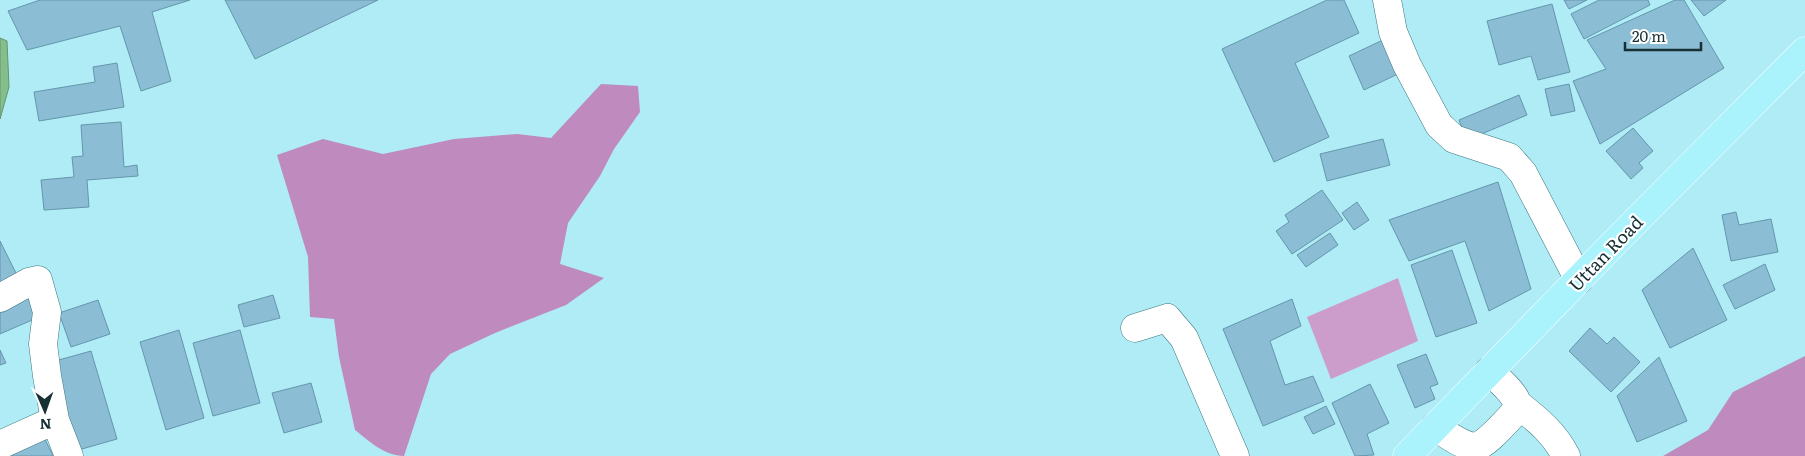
<svg xmlns="http://www.w3.org/2000/svg" width="1805" height="456" viewBox="0 0 1805 456" font-family="Literata,serif">
	<rect width="100%" height="100%" fill="#afecf5"/>
	<path fill="#cc9dca" d="M1398,278l20,63 -87,38 -24,-62z"/>
	<path fill="#bf8abe" d="M601,84l37,2 2,26 -26,37 -14,27 -32,47 -8,41 44,14 -38,27 -71,28 -45,21 -19,20 -27,82c-19,0 -35,-15 -49,-26l-16,-73 -5,-38 -24,-2 -2,-60 -31,-102 46,-16 60,15 71,-15 63,-5 34,4z
		M1805,356v100h-142l45,-26 25,-38z"/>
	<path fill="#84bf8b" stroke="#639471" d="M0,38l7,3 2,46 -9,32z"/>
	<path fill="#8bbed5" stroke="#6496ac" d="M40,0h150l-38,12 19,69 -30,10 -21,-65 -93,24 -19,-39z
		M225,0h153l-123,59z
		M1327,0h17l15,33 -64,30 34,74 -55,25 -52,-113z
		M1564,0h23l-18,9z
		M1599,0h49l2,5 -66,34 -13,-25z
		M1675,0h9l40,68 -124,76 -27,-63 33,-12 -19,-29z
		M1691,0h35l-22,16z
		M1552,4l18,68 -32,8 -7,-24 -32,9 -12,-44z
		M1385,39l15,34 -36,17 -15,-34z
		M117,63l7,44 -85,14 -5,-29 61,-10 -2,-15z
		M1569,84l6,27 -24,5 -6,-27z
		M1519,95l8,20 -60,25 -8,-20z
		M121,122l3,45 13,-2 1,11 -51,4 2,27 -45,3 -3,-30 33,-3 -2,-20 11,-1 -2,-31z
		M1633,128l20,23 -14,12 4,5 -12,11 -25,-28z
		M1383,139l7,26 -63,16 -7,-27z
		M1498,182l33,107 -42,22 -24,-70 -56,20 -20,-41z
		M1322,190l21,30 -51,34 -16,-23 13,-9 -4,-7z
		M1357,202l12,18 -15,10 -12,-17z
		M1736,212l3,13 32,-6 7,33 -47,9 -9,-46z
		M1330,233l8,12 -32,22 -9,-12z
		M0,241l20,40 -20,11z
		M1693,248l34,72 -57,28 -28,-58z
		M1452,250l25,73 -41,14 -25,-72z
		M1765,264l10,26 -40,19 -12,-24z
		M30,295l9,22 -39,17v-25z
		M273,295l7,23 -36,9 -6,-22z
		M1292,299l9,27 -31,15 15,44 28,-9 11,25 -61,25 -40,-97z
		M98,300l12,34 -39,13 -12,-34z
		M1590,328l17,16 7,-7 26,25 -29,30 -42,-41z
		M179,330l25,88 -38,12 -26,-88z
		M240,330l20,73 -47,13 -20,-73z
		M0,350l6,13 -6,2z
		M91,351l26,88 -42,12 -27,-88z
		M1426,354l12,30 -8,3 5,12 -20,9 -18,-43z
		M1659,357l28,64 -50,21 -20,-46z
		M311,383l11,39 -38,11 -12,-40z
		M1370,384l19,39 -22,11 7,21 -19,1 -23,-53z
		M1326,406l9,18 -22,10 -9,-17z
		M42,433l11,23h-53z"/>
	<g fill="none" stroke-linecap="round" stroke-linejoin="round">
		<g stroke="#3c777f" stroke-width="29">
			<path id="minor" d="M1387,0l6,32 14,33 32,60 15,14 55,18 14,16 56,107
				M0,298l29,-16 9,-2 9,32 -4,32 4,32 8,44 14,36
				M1135,328l32,-10 17,20 51,118
				M1519,405c20,16 35,28 47,51
				M1435,427c12,7 25,18 39,20 10,1 36,-30 44,-38 2,-12 -20,-30 -29,-38
				M0,445l55,-25"/>
		</g>
		<g stroke="#fff" stroke-width="29">
			<path id="major" d="M1407,456l209,-215 189,-190"/>
		</g>
		<use href="#minor" stroke="#fff" stroke-width="28"/>
		<use href="#major" stroke="#aaf2fc" stroke-width="28"/>
	</g>
	<g text-anchor="middle" dominant-baseline="central" stroke-width="4.5" stroke-linejoin="round" paint-order="stroke">
		<g font-size="18" fill="#173034" stroke="#fff">
			<text transform="translate(1605 253) rotate(-46)">Uttan Road</text>
		</g>
	</g>
	<g transform="translate(45 411) rotate(178)" stroke="#ffffff" stroke-width="4" paint-order="stroke">
	<path d="M0-4L9 19L0 12L-9 19Z" fill="#173034"/>
	<text y="-8" font-size="14" font-weight="bold" text-anchor="middle" fill="#173034">N</text>
	</g>
	<path d="M1625 42v8h76v-8" fill="none" stroke="#173034" stroke-width="2.5"/>
	<text x="1632" y="42" font-size="15" fill="#173034" stroke="#ffffff" stroke-width="4" paint-order="stroke">20 m</text>
</svg>
